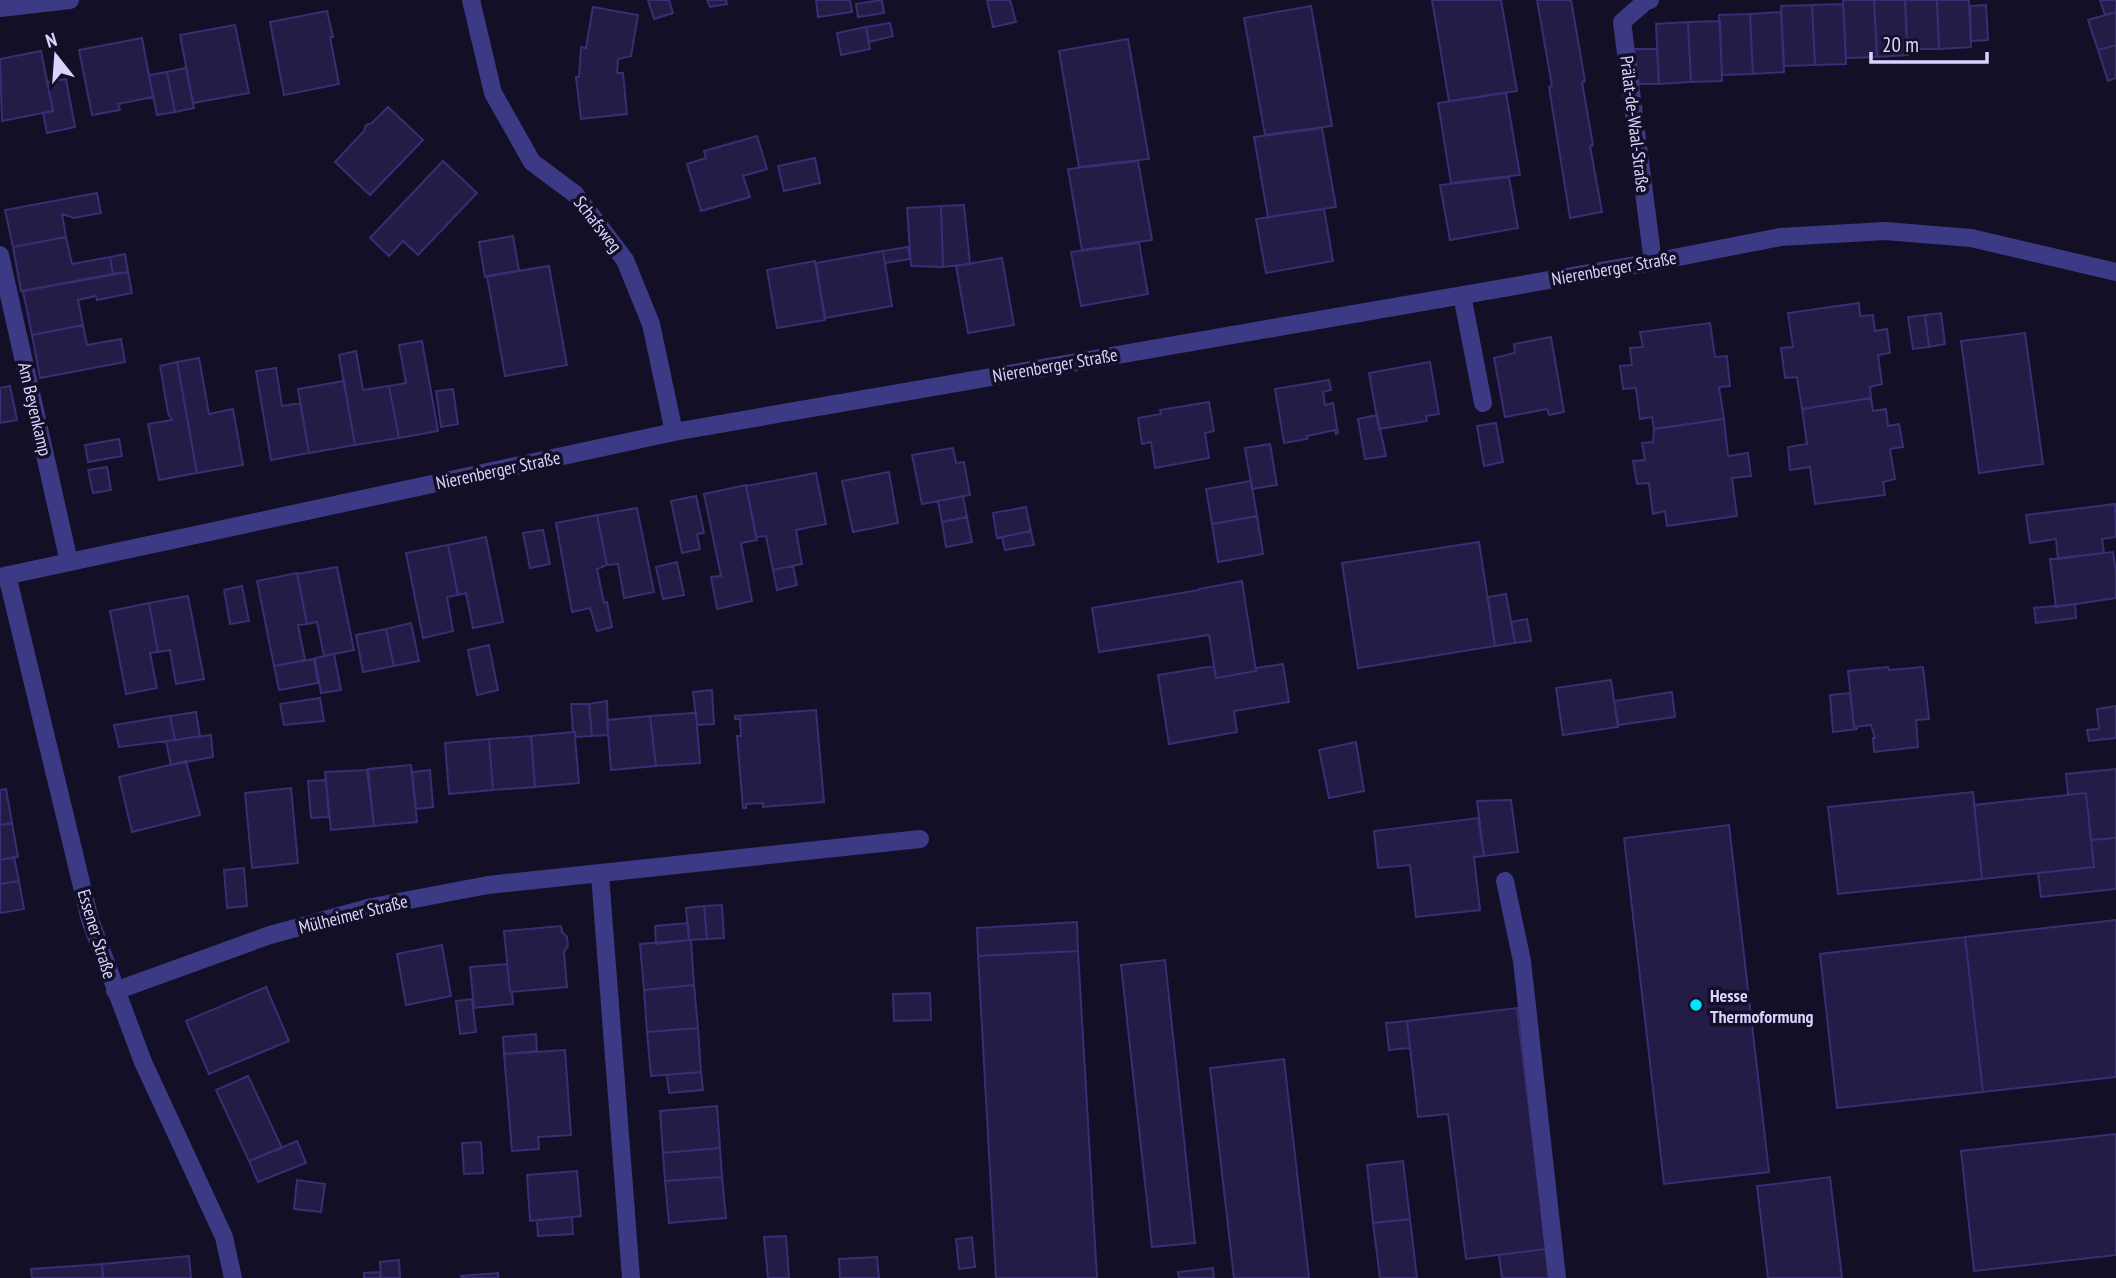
<svg xmlns="http://www.w3.org/2000/svg" width="2116" height="1278" viewBox="0 0 2116 1278" font-family="'PT Sans Narrow',sans-serif">
	<rect width="100%" height="100%" fill="#130f26"/>
	<path fill="#241b47" stroke="#3b2d73" stroke-width="2" d="M648,0h21l4,13 -19,6z
		M707,0h19l1,4 -17,3z
		M816,0h34l2,12 -34,5z
		M882,0l2,13 -26,4 -2,-13z
		M987,0h23l6,22 -23,5z
		M1432,0h69l16,91 -68,10z
		M1537,0h34l14,81 -3,1 11,63 -3,1 12,66 -32,6 -21,-131 3,-1z
		M1843,0h31l3,57 -31,1z
		M1874,0h31l3,55 -31,2z
		M1905,0h32l2,49h-32z
		M1937,0h32l2,47 -32,2z
		M2100,0h16v12l-11,3z
		M1843,4l3,60 -31,1 -3,-60z
		M1812,5l3,60 -31,1 -3,-60z
		M1986,5l2,35 -17,1 -1,-35z
		M1311,6l21,120 -67,9 -21,-117z
		M593,7l45,8 -7,41 -13,3 -1,14h6l4,41 -46,5 -5,-42h3l2,-30 5,1z
		M327,11l6,26h-3l9,47 -55,11 -14,-73z
		M1781,12l3,60 -31,2 -3,-60z
		M2116,12v33l-18,5 -10,-30z
		M1750,14l3,60 -31,1 -3,-60z
		M1720,21l2,60 -31,1 -3,-60z
		M1688,22l3,60 -32,2 -3,-60z
		M890,23l3,13 -24,6 -3,-15z
		M235,25l14,68 -56,10 -13,-68z
		M866,27l4,22 -29,6 -4,-22z
		M142,38l11,59 -35,7 2,6 -28,5 -13,-65z
		M1128,39l21,120 -70,8 -20,-116z
		M2116,45v33l-8,3 -10,-31z
		M1634,49h23l2,35h-20z
		M41,51l12,60 -51,10 -2,-62z
		M186,68l8,40 -19,4 -8,-40z
		M167,72l8,40 -18,3 -8,-40z
		M66,79l9,48 -28,6 -4,-20 10,-2 -6,-29z
		M1506,93l14,82 -69,8 -13,-80z
		M388,107l35,33 -53,55 -35,-33 29,-31 2,-6 6,-2z
		M1322,128l14,79 -68,10 -14,-80z
		M757,136l10,33 -24,7 7,21 -49,14 -14,-47 19,-6 -2,-7z
		M815,158l5,25 -36,8 -6,-25z
		M443,161l34,32 -59,62 -15,-14 -14,15 -19,-18z
		M1138,161l14,79 -70,10 -14,-81z
		M1509,177l9,51 -68,12 -10,-55z
		M97,193l4,20 -27,5 -12,-4 4,23 -53,10 -8,-37z
		M964,205l6,59 -27,3 -2,-61z
		M941,206l2,61 -32,-1 -4,-58z
		M1324,209l9,52 -67,12 -10,-54z
		M513,236l6,35 -34,6 -6,-35z
		M66,237l6,27 38,-7 3,17 -92,17 -8,-44z
		M1139,243l9,51 -67,12 -10,-54z
		M908,247l2,12 -25,4 -2,-12z
		M883,251l9,55 -67,12 -9,-55z
		M125,254l3,18 -15,2 -3,-17z
		M1002,258l12,67 -46,8 -12,-67z
		M815,261l10,59 -48,8 -10,-58z
		M549,266l18,99 -62,11 -18,-100z
		M128,272l4,21 -35,7 -1,-4 -18,4 5,25 -51,10 -9,-44z
		M1859,303l1,13 13,-1 2,16 12,-2 3,24 -12,2 4,29 -12,3 1,11 -69,11 -5,-32 -12,1 -4,-30 12,-1 -5,-34z
		M1941,313l4,31 -16,3 -4,-32z
		M1925,315l4,32 -16,2 -5,-32z
		M1710,323l5,34 12,-1 3,30 -11,1 5,32 -70,10 -2,-12 -12,2 -4,-31 -13,1 -3,-23 12,-1 -2,-17 13,-1 -3,-15z
		M83,325l4,20 34,-6 4,23 -85,16 -8,-43z
		M2025,333l18,131 -64,9 -18,-132z
		M1551,337l13,75 -15,3 -2,-6 -42,8 -11,-59 21,-5 -1,-9z
		M422,341l16,90 -39,7 -10,-52 17,-3 -7,-38z
		M356,351l7,39 26,-4 10,52 -44,7 -16,-90z
		M199,358l10,56 24,-5 10,56 -46,8 -20,-111z
		M177,362l20,111 -38,7 -11,-56 24,-4 -4,-7 -8,-47z
		M1430,362l9,52 -13,2 1,5 -48,8 -10,-56z
		M276,368l6,38 18,-3 9,50 -38,7 -15,-89z
		M1329,380l2,10 -8,2 2,13 8,-2 5,30 -2,1 -1,-4 -28,6v3l-23,4 -9,-54z
		M344,381l11,64 -46,8 -11,-64z
		M10,386l7,34 -17,3v-35z
		M453,389l5,35 -17,3 -5,-36z
		M1871,398l2,13 13,-2 2,17 11,-2 4,23 -13,2 5,30 -12,3 2,13 -70,9 -5,-37 -20,3 -2,-23 19,-3 -5,-35z
		M1209,402l5,29 -9,2 4,25 -54,10 -4,-26 -9,2 -4,-26 23,-4 -1,-4z
		M1377,415l9,41 -21,3 -7,-40z
		M1724,419l4,37 20,-3 3,23 -19,2 5,38 -70,10 -2,-15 -12,3 -4,-31 -12,1 -4,-23 12,-1 -3,-17 11,-1 1,-13z
		M1496,423l7,39 -19,4 -7,-40z
		M119,439l3,17 -34,6 -3,-17z
		M1270,444l7,41 -25,4 -7,-41z
		M953,448l3,15 8,-1 6,33 -48,9 -10,-49z
		M107,467l4,23 -18,3 -5,-23z
		M889,472l9,51 -45,9 -11,-51z
		M816,473l10,51 -30,6 6,34 -29,6 -7,-34 -10,1 -10,-51z
		M1251,481l6,35 -45,8 -6,-35z
		M746,485l11,55 -16,3 11,58 -35,8 -6,-32 10,-1 -17,-82z
		M696,496l8,37 -7,1 3,15 -18,4 -11,-52z
		M963,496l4,21 -25,5 -4,-21z
		M2115,504l1,33 -14,2 2,14 -46,6 -2,-20 -26,4 -4,-28z
		M1026,507l5,24 -34,7 -4,-25z
		M637,508l17,84 -30,6 -6,-34 -11,1 -10,-50z
		M597,515l10,50 -10,4 7,34 3,-1 5,25 -15,4 -7,-23 -18,4 -16,-89z
		M1257,516l6,38 -45,8 -6,-38z
		M967,517l5,25 -26,5 -4,-25z
		M543,530l7,34 -20,4 -7,-35z
		M1031,531l3,14 -29,5 -3,-13z
		M486,537l17,85 -30,6 -7,-35 -8,2 -10,-50z
		M1479,542l16,104 -137,22 -16,-105z
		M448,545l10,50 -11,2 6,34 -30,7 -17,-85z
		M2113,552l3,20v26l-60,9 -6,-48z
		M677,562l7,33 -21,4 -7,-32z
		M793,566l4,19 -20,5 -4,-20z
		M337,567l17,83 -30,6 -7,-34 -10,2 -10,-50z
		M297,573l10,51 -9,1 7,35 -31,6 -17,-85z
		M1242,581l14,90 -40,7 -7,-43 -110,17 -7,-44 107,-18v-1z
		M242,586l7,35 -19,3 -6,-34z
		M1506,594l9,49 -20,3 -7,-49z
		M188,596l16,83 -28,5 -6,-34 -12,2 -9,-49z
		M149,603l9,49 -8,1 7,35 -31,6 -16,-83z
		M2075,604l1,14 -40,5 -2,-15z
		M1527,619l4,22 -16,2 -4,-21z
		M411,623l8,38 -25,5 -8,-37z
		M386,629l8,37 -31,6 -7,-37z
		M489,645l9,45 -21,5 -9,-45z
		M334,654l7,36 -20,3 -6,-35z
		M314,659l4,24 -39,7 -5,-24z
		M1283,664l6,38 -55,9 3,21 -68,12 -11,-69 56,-9 2,12 40,-7v-3z
		M1888,667l1,3 34,-3 6,52 -13,1 2,27 -44,5 -1,-14h2l-4,-13 -17,2 -6,-56z
		M1611,680l7,47 -55,8 -7,-47z
		M712,690l2,34 -17,1 -4,-33z
		M1672,692l3,25 -57,8 -4,-24z
		M1850,693l4,34h3v2l-24,3 -3,-37z
		M320,698l4,23 -40,4 -4,-21z
		M607,701l1,34 -16,1 -3,-32z
		M571,704h18l3,32 -17,1v-5h-2z
		M2116,706v32l-27,3 -2,-11 12,-1 -2,-20z
		M816,710l8,92 -61,5v-4l-17,1v4h-3l-6,-72h4l-1,-17h-5v-3z
		M196,712l4,24 -25,4 -5,-24z
		M694,713h2l4,50 -44,3 -6,-50z
		M170,716l5,24 -56,7 -5,-22z
		M650,716l6,50 -45,4 -4,-50z
		M573,732h2v5l4,46 -44,4 -4,-51z
		M211,735l2,22 -42,8 -5,-24z
		M531,736l4,51 -42,3 -4,-51z
		M489,739l4,51 -44,4 -4,-51z
		M1356,742l8,49 -35,7 -10,-48z
		M186,761l14,54 -68,17 -13,-55z
		M411,765l6,57 -43,4 -6,-57z
		M2116,769v69l-25,2 -5,-47 -18,2 -2,-21z
		M367,770l7,56 -43,4 -6,-58z
		M430,770l3,37 -17,2 -4,-37z
		M326,780l3,37 -18,1 -3,-37z
		M291,788l7,75 -46,5 -7,-75z
		M6,789l6,34 -12,2v-35z
		M1973,792l9,87 -144,15 -10,-87z
		M2086,793l8,74 -112,12 -8,-74z
		M1511,800l7,52 -34,4 -7,-55z
		M1478,818l6,38 -10,1 6,53 -64,7 -6,-52 -32,3 -4,-37z
		M12,823l6,34 -18,3v-35z
		M1729,825l40,347 -105,12 -40,-346z
		M2116,838v51l-75,8 -3,-24 56,-6 -3,-27z
		M14,857l5,24 -19,3v-24z
		M244,868l3,38 -20,2 -3,-38z
		M19,881l5,28 -24,4v-29z
		M722,905l2,33 -17,1 -3,-33z
		M704,906l3,33 -18,1 -3,-32z
		M2116,920v157l-133,15 -18,-155z
		M1077,922l1,29 -100,5 -1,-28z
		M688,923l1,17 -33,4 -1,-18z
		M561,926l1,6 5,5 1,9 -4,6 3,35 -57,5 -6,-61z
		M1965,937l18,155 -146,16 -17,-154z
		M691,940l3,45 -50,5 -4,-46z
		M442,945l9,51 -45,9 -9,-51z
		M1078,951l19,327h-101l-18,-322z
		M1165,960l30,283 -43,4 -31,-282z
		M507,964l3,28h2l1,12 -39,4 -4,-41z
		M694,985l4,43 -51,4 -3,-42z
		M266,987l23,54 -80,33 -23,-53z
		M930,993l1,27 -37,1 -1,-27z
		M472,999l4,33 -16,2 -4,-33z
		M1517,1008l29,241 -80,10 -18,-145 -30,3 -11,-96z
		M1407,1021l3,27 -21,2 -3,-27z
		M698,1028l3,44 -50,4 -4,-44z
		M536,1034l1,17 -33,3 -1,-17z
		M565,1050l6,85 -33,2 1,12 -27,2 -8,-97z
		M1284,1059l25,219h-75l-24,-210z
		M701,1072l2,18 -34,3 -2,-18z
		M248,1076l34,72 -33,13 -33,-71z
		M717,1106l3,42 -57,5 -3,-42z
		M2116,1134v121l-142,16 -13,-120z
		M297,1141l9,22 -48,19 -9,-21z
		M481,1142l2,31 -19,1 -2,-31z
		M720,1148l2,29 -57,4 -2,-28z
		M1403,1161l7,58 -37,4 -6,-58z
		M577,1171l4,45 -51,5 -3,-46z
		M722,1177l4,41 -57,5 -4,-42z
		M1830,1177l12,101h-74l-11,-92z
		M297,1180l28,4 -4,28 -27,-3z
		M572,1217l1,17 -35,2 -1,-16z
		M1410,1219l7,59h-37l-7,-55z
		M786,1236l3,42h-21l-4,-41z
		M972,1237l3,30 -16,2 -3,-30z
		M1546,1249l3,29h-47l-3,-23z
		M189,1256l2,22h-88l-1,-14z
		M877,1257l2,21h-39l-1,-19z
		M399,1260l1,18h-19l-1,-16z
		M102,1264l1,14h-71l-1,-9z
		M1213,1268l1,10h-35l-1,-6z
		M380,1272v6h-16v-5z
		M498,1273v5h-36l-1,-2z"/>
	<g fill="none" stroke-linecap="round" stroke-linejoin="round">
		<path stroke="#3d3a85" stroke-width="18" d="M471,0l22,93 39,69 43,32 50,66 26,64 23,108
			M1650,0l-4,1 -24,21 31,240
			M0,8l70,-8
			M0,255l69,307
			M1462,295l21,108
			M7,575l83,345 53,142 81,175 9,41
			M0,577l674,-145 979,-170 127,-25 105,-6 86,7 145,34
			M600,875l31,403
			M1505,881l17,80 35,317
			M115,991l155,-56 102,-28 116,-22 432,-46"/>
	</g>
	<circle fill="#00e5ff" stroke="#130f26" stroke-width="2.5" cx="1696" cy="1005" r="7"/>
	<g text-anchor="middle" dominant-baseline="central" stroke-width="7" stroke-linejoin="round" paint-order="stroke">
		<g font-size="18" fill="#d9d4ff" stroke="#130f26">
			<text transform="translate(1635 124) rotate(83)">Prälat-de-Waal-Straße</text>
			<text transform="translate(598 224) rotate(52)">Schafsweg</text>
			<text transform="translate(1614 268) rotate(-10)">Nierenberger Straße</text>
			<text transform="translate(1055 365) rotate(-10)">Nierenberger Straße</text>
			<text transform="translate(35 409) rotate(77)">Am Beyenkamp</text>
			<text transform="translate(498 470) rotate(-12)">Nierenberger Straße</text>
			<text transform="translate(353 914) rotate(-14)">Mülheimer Straße</text>
			<text transform="translate(97 934) rotate(73)">Essener Straße</text>
		</g>
		<g font-size="18" font-weight="bold" fill="#d9d4ff" stroke="#130f26" text-anchor="start">
			<text x="1710" y="995">Hesse<tspan x="1710" dy="21">Thermoformung</tspan></text>
		</g>
	</g>
	<g transform="translate(56 56) rotate(343)" stroke="#130f26" stroke-width="5" paint-order="stroke">
	<path d="M0-5L12 26L0 18L-12 26Z" fill="#d9d4ff"/>
	<text y="-10" font-size="19" font-weight="bold" text-anchor="middle" fill="#d9d4ff">N</text>
	</g>
	<path d="M1871 52v10h116v-10" fill="none" stroke="#d9d4ff" stroke-width="3.5"/>
	<text x="1882" y="52" font-size="21" fill="#d9d4ff" stroke="#130f26" stroke-width="5" paint-order="stroke">20 m</text>
</svg>
